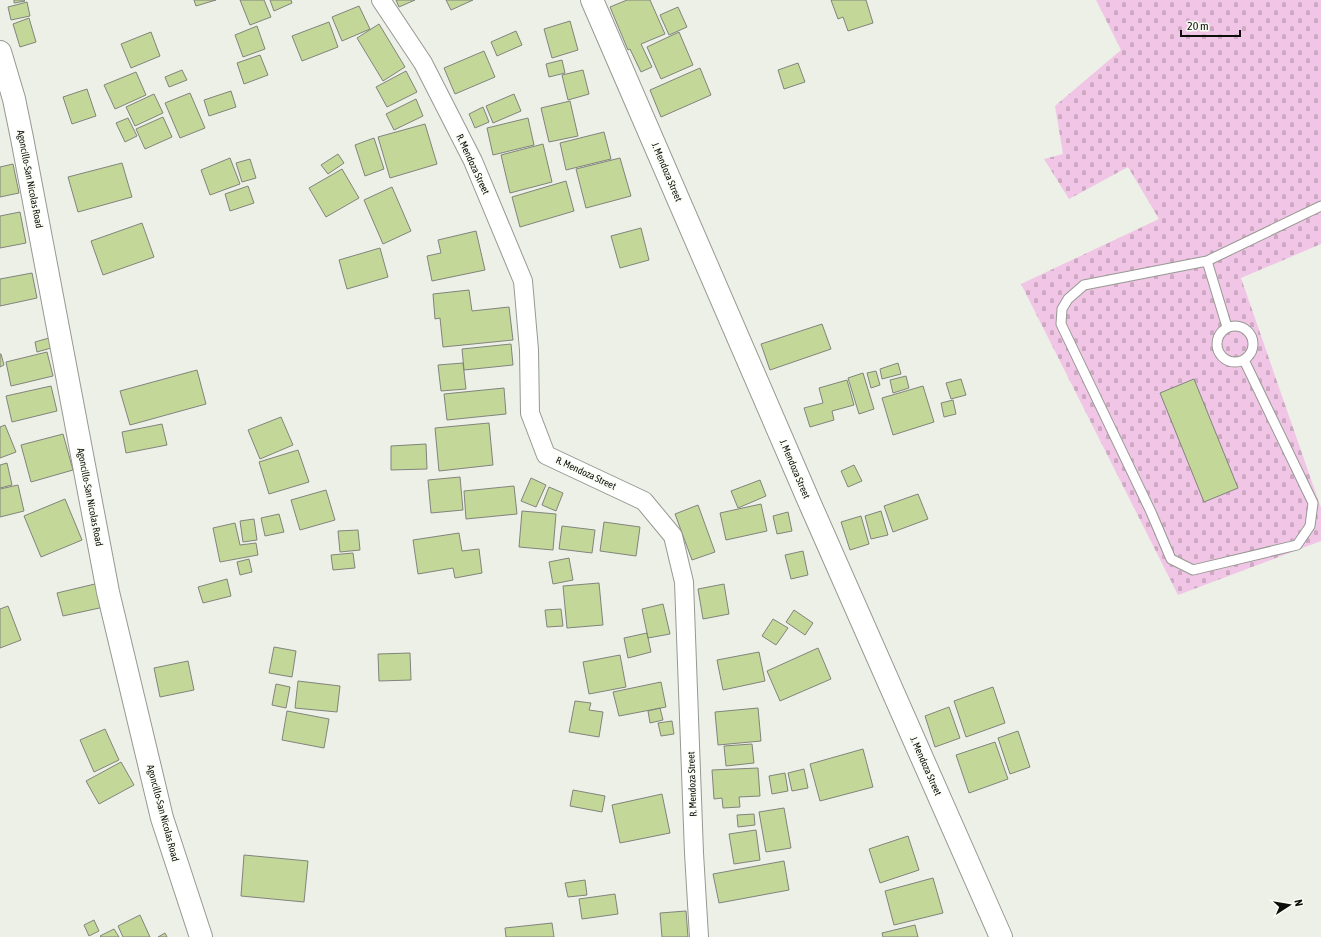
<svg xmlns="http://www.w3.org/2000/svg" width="1321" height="937" viewBox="0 0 1321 937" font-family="'Asap Condensed',sans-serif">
	<defs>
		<pattern id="cemetery-stones" width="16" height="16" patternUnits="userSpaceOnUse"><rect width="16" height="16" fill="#f1c5e5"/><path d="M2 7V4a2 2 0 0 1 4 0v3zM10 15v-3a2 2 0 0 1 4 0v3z" fill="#cda8c3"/></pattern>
	</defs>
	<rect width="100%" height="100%" fill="#ecf0e7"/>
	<path fill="url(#cemetery-stones)" d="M1096,0h225v244l-80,34 80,230v33l-143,54 -157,-311 138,-65 -31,-52 -59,32 -25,-40 19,-5 -8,-48 66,-56z"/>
	<path fill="#c3d799" stroke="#81847c" d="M14,0h10l1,1 -11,2z
		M194,0h22l-20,6z
		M240,0h24l7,17 -21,8z
		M270,0h21l1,3 -18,8z
		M396,0h19l-16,7z
		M446,0h27l-22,10z
		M627,0h23l15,34 -24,10 11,23 -11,5 -11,-23 -2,1 -18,-43z
		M831,0h35l7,23 -25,8 -5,-14 -5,2z
		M27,2l3,14 -19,4 -3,-13z
		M359,6l11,23 -28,12 -10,-24z
		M678,7l9,20 -18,8 -9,-20z
		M29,18l7,24 -16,5 -7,-23z
		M570,21l8,29 -26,8 -8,-29z
		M329,22l9,25 -36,14 -10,-25z
		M379,24l26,43 -22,14 -26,-43z
		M257,26l8,23 -22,8 -8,-22z
		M516,31l6,14 -25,11 -6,-14z
		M151,32l9,24 -29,12 -10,-24z
		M679,32l14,33 -32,14 -14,-32z
		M484,51l11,26 -40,17 -11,-26z
		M260,55l8,20 -24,9 -7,-21z
		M562,60l3,13 -16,4 -3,-13z
		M798,63l7,19 -21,7 -6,-19z
		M700,68l11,27 -50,22 -11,-27z
		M182,70l5,10 -18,7 -4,-10z
		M583,70l6,24 -21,6 -6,-25z
		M406,71l11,21 -30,15 -11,-20z
		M136,72l10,23 -31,14 -11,-24z
		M87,89l9,27 -24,8 -9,-27z
		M231,91l5,16 -27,9 -5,-16z
		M190,93l15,35 -25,10 -15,-35z
		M154,94l9,19 -28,13 -9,-19z
		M514,94l7,17 -28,12 -7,-17z
		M416,99l7,17 -29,14 -8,-16z
		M570,101l8,35 -29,6 -8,-34z
		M483,107l6,15 -14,6 -6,-14z
		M163,117l9,20 -27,12 -9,-20z
		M128,118l9,18 -12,6 -9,-19z
		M528,118l6,27 -41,10 -6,-27z
		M425,124l12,40 -47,14 -12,-41z
		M604,132l7,27 -45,11 -6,-27z
		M374,138l10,31 -19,7 -10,-31z
		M543,144l9,38 -42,11 -9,-38z
		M338,154l6,9 -16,11 -7,-9z
		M230,158l10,26 -30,11 -9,-25z
		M620,158l11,38 -45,12 -10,-39z
		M250,159l6,19 -14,4 -6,-19z
		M122,163l10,34 -54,15 -10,-35z
		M13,164l6,29 -19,4v-30z
		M342,169l17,29 -33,19 -17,-29z
		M566,181l8,30 -54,16 -8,-30z
		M248,186l6,17 -24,8 -5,-17z
		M392,187l19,44 -28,13 -19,-44z
		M20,212l6,31 -26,5v-32z
		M142,223l12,34 -51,18 -12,-34z
		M641,228l8,32 -29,8 -9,-32z
		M476,231l9,39 -53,11 -5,-25 14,-3 -3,-13z
		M380,248l8,29 -41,12 -8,-29z
		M32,273l5,25 -37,8v-27z
		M469,290l3,21 37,-4 4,33 -70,7 -3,-29 -5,1 -2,-25z
		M822,324l9,25 -61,21 -9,-26z
		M49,338l2,10 -14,4 -2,-10z
		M511,344l2,21 -49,5 -2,-21z
		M47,352l6,24 -42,10 -5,-24z
		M0,354h1l3,11 -4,2z
		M463,363l3,26 -25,2 -3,-26z
		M898,363l3,11 -19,5 -2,-10z
		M197,370l9,34 -76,21 -10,-34z
		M876,371l4,14 -9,3 -4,-15z
		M863,373l11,36 -15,5 -11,-36z
		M906,376l3,12 -16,5 -3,-13z
		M961,379l5,16 -15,4 -5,-16z
		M1194,379l44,109 -34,14 -44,-109z
		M847,380l7,25 -22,6 2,9 -24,7 -6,-19 19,-5 -4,-15z
		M51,386l6,25 -45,11 -6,-26z
		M923,386l11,36 -41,13 -11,-37z
		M504,388l2,26 -59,6 -3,-26z
		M953,400l3,14 -12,3 -3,-14z
		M281,417l12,28 -33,14 -12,-29z
		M489,423l4,42 -54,6 -4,-43z
		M162,424l5,21 -41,8 -4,-21z
		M5,425l11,27 -16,6v-31z
		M63,434l10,36 -42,12 -10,-37z
		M426,444l1,25 -36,1v-24z
		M298,450l11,32 -40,12 -10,-32z
		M7,463l5,22 -12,3v-23z
		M854,465l8,16 -14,6 -7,-16z
		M460,477l3,33 -32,3 -3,-33z
		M531,478l15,7 -10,22 -15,-6z
		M760,480l6,16 -28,12 -7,-17z
		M18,485l6,26 -24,6v-28z
		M514,486l3,28 -51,5 -2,-28z
		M549,487l14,6 -7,18 -14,-6z
		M326,490l9,30 -35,10 -9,-30z
		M918,494l10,25 -35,13 -9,-26z
		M65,499l17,41 -41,17 -17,-41z
		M761,504l6,27 -41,9 -6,-27z
		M698,505l17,47 -23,8 -17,-46z
		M522,511l34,3 -3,36 -34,-3z
		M881,511l7,24 -17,4 -6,-23z
		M788,512l4,19 -15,3 -4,-18z
		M279,514l5,18 -19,4 -4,-18z
		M861,516l8,28 -19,6 -9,-28z
		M254,519l3,21 -14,2 -3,-21z
		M604,522l36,5 -4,29 -36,-5z
		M235,523l5,22 16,-2 2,12 -38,7 -7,-34z
		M562,526l33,4 -3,23 -33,-4z
		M358,530l2,20 -20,2 -2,-21z
		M459,533l3,18 17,-2 3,24 -27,5 -2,-10 -35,6 -5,-34z
		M803,551l5,24 -17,4 -6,-24z
		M353,553l2,15 -22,2 -2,-15z
		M569,558l4,22 -20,4 -4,-22z
		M249,559l3,13 -12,3 -3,-13z
		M227,579l4,17 -28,7 -5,-16z
		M99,583l5,24 -41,9 -6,-23z
		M599,583l4,42 -36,3 -4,-42z
		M724,584l5,30 -26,5 -5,-30z
		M663,604l7,30 -22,4 -6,-29z
		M8,606l13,34 -21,8v-39z
		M561,609l2,17 -16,1 -2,-17z
		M794,610l19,13 -8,12 -19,-13z
		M773,619l15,9 -12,17 -14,-9z
		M647,633l4,19 -23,6 -4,-20z
		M274,647l22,4 -4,26 -23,-4z
		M818,648l13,31 -51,22 -13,-30z
		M759,652l6,29 -42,9 -6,-30z
		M410,653l1,27 -32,1 -1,-27z
		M620,655l6,32 -37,7 -6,-32z
		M188,661l6,29 -34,7 -6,-29z
		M298,681l42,5 -3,26 -42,-4z
		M661,682l5,25 -47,9 -6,-24z
		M276,684l14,3 -4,21 -14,-3z
		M993,687l12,36 -39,14 -12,-36z
		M575,701l16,2 -2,7 14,2 -4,25 -30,-5z
		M949,707l11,31 -25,9 -10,-31z
		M660,708l3,12 -13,3 -2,-12z
		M758,708l3,33 -43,4 -3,-33z
		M287,711l42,8 -5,29 -42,-8z
		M672,721l2,13 -13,2 -3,-13z
		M105,729l14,31 -25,12 -14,-32z
		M1018,731l12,36 -20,7 -12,-36z
		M995,742l13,37 -39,14 -13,-38z
		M752,744l2,19 -28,3 -2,-20z
		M863,749l10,38 -53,14 -10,-37z
		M121,762l13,23 -35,19 -13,-23z
		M758,768l2,28 -21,1 1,10 -17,1 -1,-10 -8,1 -2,-29z
		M804,769l4,19 -16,3 -4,-18z
		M785,773l3,18 -16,3 -3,-18z
		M573,790l32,6 -3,16 -32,-6z
		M662,794l8,39 -50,10 -8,-38z
		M784,808l7,40 -25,4 -7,-40z
		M754,814l1,11 -17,2 -1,-12z
		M756,830l4,30 -26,4 -5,-30z
		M908,836l11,34 -39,13 -11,-34z
		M244,855l64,6 -4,41 -63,-6z
		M784,861l5,29 -70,13 -6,-29z
		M933,878l10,35 -49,12 -9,-34z
		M585,880l2,15 -19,2 -3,-14z
		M615,894l3,20 -36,5 -3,-20z
		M686,911l2,26h-26l-2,-24z
		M140,915l10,22h-27l-5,-11z
		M94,920l5,11 -10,5 -5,-11z
		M552,923l2,14h-48l-1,-9z
		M915,925l3,12h-35l-1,-4z
		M114,929l5,8h-18l-1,-1z
		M165,933l2,4h-9z"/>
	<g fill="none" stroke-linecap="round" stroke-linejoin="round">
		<g stroke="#969991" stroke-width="11">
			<path id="service" d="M1207,261l20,66
				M1217 344a18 18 0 1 1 36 0a18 18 0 1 1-36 0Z
				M1244,360l69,143 -3,23 -13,19 -104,25 -22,-11 -20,-47 -90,-188 1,-15 6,-10 16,-14 123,-24 114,-55"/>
		</g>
		<g stroke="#969991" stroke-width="20">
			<path id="minor" d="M381,0l42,63 50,98 50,120 6,69 1,63 16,42 98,46 29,35 11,46 10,271 5,84"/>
		</g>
		<g stroke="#969991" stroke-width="24">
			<path id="secondary" d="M592,0l219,506 190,431
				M0,52l14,47 8,39 86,454 54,226 39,119"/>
		</g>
		<use href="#service" stroke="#fff" stroke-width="9"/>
		<use href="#minor" stroke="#fff" stroke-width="18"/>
		<use href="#secondary" stroke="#fff" stroke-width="22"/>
	</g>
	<g text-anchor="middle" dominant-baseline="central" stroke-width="3" stroke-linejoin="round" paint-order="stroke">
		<g font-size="10" fill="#0e0f0c" stroke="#fafdf4">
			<text transform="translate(473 164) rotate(65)">R. Mendoza Street</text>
			<text transform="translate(667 172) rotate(67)">J. Mendoza Street</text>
			<text transform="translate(30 179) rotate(79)">Agoncillo-San Nicolas Road</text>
			<text transform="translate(795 469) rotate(67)">J. Mendoza Street</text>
			<text transform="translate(586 473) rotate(25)">R. Mendoza Street</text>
			<text transform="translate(90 497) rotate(79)">Agoncillo-San Nicolas Road</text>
			<text transform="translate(926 766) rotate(66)">J. Mendoza Street</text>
			<text transform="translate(692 784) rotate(-92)">R. Mendoza Street</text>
			<text transform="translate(163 813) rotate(75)">Agoncillo-San Nicolas Road</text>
		</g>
	</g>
	<g transform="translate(1289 905) rotate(78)" stroke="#fafdf4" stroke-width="3" paint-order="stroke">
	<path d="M0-3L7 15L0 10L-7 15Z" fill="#0e0f0c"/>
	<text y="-6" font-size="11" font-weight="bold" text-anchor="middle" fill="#0e0f0c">N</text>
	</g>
	<path d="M1181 30v6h59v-6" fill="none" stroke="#0e0f0c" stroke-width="2"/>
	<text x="1187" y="30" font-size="12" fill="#0e0f0c" stroke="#fafdf4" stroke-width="3" paint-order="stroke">20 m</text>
</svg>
